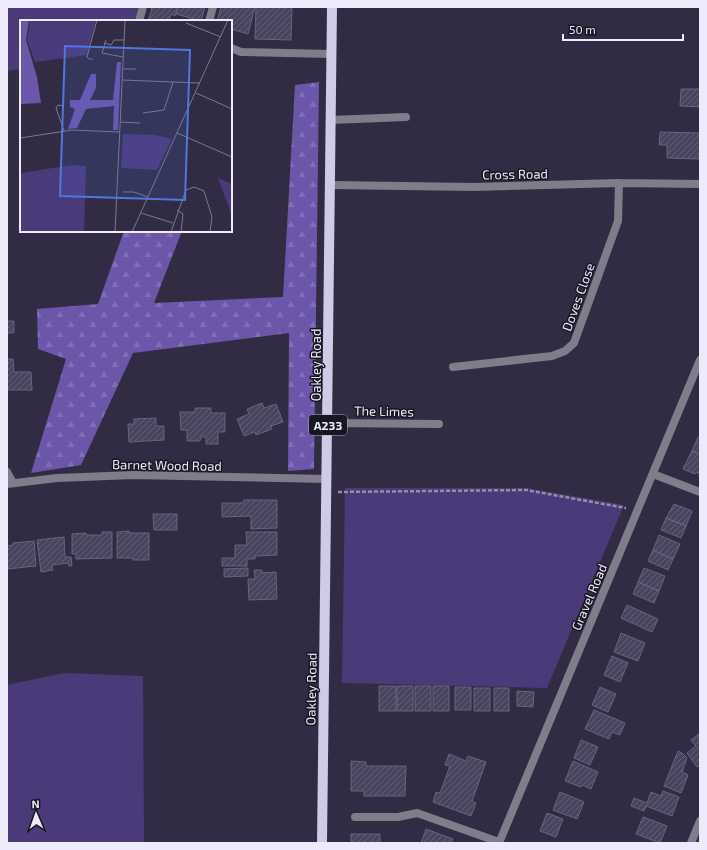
<svg xmlns="http://www.w3.org/2000/svg" width="707" height="850" viewBox="0 0 707 850" font-family="'Exo 2',sans-serif">
	<defs>
		<pattern id="forest-firs" width="22" height="20" patternUnits="userSpaceOnUse"><rect width="22" height="20" fill="#6b56aa"/><path d="M5 1l3.5 6h-7zM16 11l3.5 6h-7z" fill="#806eb7"/></pattern>
		<pattern id="building-hatch" width="6" height="6" patternUnits="userSpaceOnUse"><rect width="6" height="6" fill="#49445e"/><path d="M-1 1l2-2M0 6l6-6M5 7l2-2" fill="none" stroke="#645f76"/></pattern>
	</defs>
	<rect width="100%" height="100%" fill="#312c44"/>
	<path fill="url(#forest-firs)" d="M319,82l-5,387 -26,2 1,-138 -156,20 -52,112 -50,8 35,-114 -28,-10 -1,-40 61,-5 26,-73h58l-28,72 129,-6 12,-212z"/>
	<path fill="#4a3a7a" d="M7,7h132l-3,14h-115v48l-14,2z
		M345,488h182l97,17 -77,183 -205,-5z
		M64,673l79,3 1,167h-137v-158z"/>
	<path fill="url(#building-hatch)" stroke="#68637f" d="M149,7h29l-3,9 -4,-2 -2,7h-21l4,-12z
		M178,7h27l-4,14 -25,-7z
		M221,7h34l-7,27 -17,-5v-8h-14z
		M256,7h36l-1,33 -36,-1z
		M681,89h19v18l-20,-1z
		M660,132l40,1 -1,26 -32,-1v-13h-8z
		M7,321h7v12h-7z
		M7,359h6l1,13h17l1,18h-25z
		M262,403l2,5 12,-4 7,18 -12,4 1,3 -16,6 -1,-3 -11,4 -7,-17 12,-5 -2,-5z
		M195,408h16v5h14v19h-7v12h-12v-7h-5l-1,4h-13v-11h-6l-1,-18h15z
		M156,418v8h8v14l-35,2 -1,-18h6v-5z
		M698,437h2v17l-8,-3z
		M692,451l8,3v20l-4,-2 -1,2 -12,-5z
		M244,500h33v28l-26,1v-13l-29,1v-14h21z
		M674,504l18,7 -6,15 -20,-8z
		M153,514h24v16h-23z
		M666,518l20,8 -5,12 -20,-8z
		M129,531v2h20v27h-16v-2h-16v-26z
		M102,532h10v26l-36,1v-5h-4v-20l14,-1v2h16z
		M246,532h31v23l-21,1 -1,3h-8v7h-25v-8h13v-13h12z
		M659,535l21,9 -7,15 -20,-9z
		M64,537l1,20h6l1,9h-3l-1,-3 -16,2 1,5 -12,2 -4,-32z
		M34,541l2,25 -29,3v-23l6,-1v-2z
		M653,550l20,9 -5,11 -20,-9z
		M248,568v8l-24,1v-8z
		M644,568l21,8 -6,15 -21,-9z
		M254,570h8v3l14,-1 1,27 -28,1 -1,-21h7z
		M638,582l21,9 -5,12 -21,-9z
		M627,605l31,14 -6,13 -31,-14z
		M621,633l24,10 -7,18 -24,-9z
		M612,656l16,7 -8,19 -16,-7z
		M379,686h17v25h-17z
		M397,686h16v25h-16z
		M415,686h16v25h-16z
		M433,686h16v25h-16z
		M455,687h16v23h-16z
		M600,687l16,7 -8,18 -16,-7z
		M474,688h16v23h-16z
		M494,688h15v23h-15z
		M517,691l17,1 -1,15 -16,-1z
		M594,710l31,13 -5,12 -8,-3 -3,7 -24,-10z
		M699,734l1,31 -3,2 -10,-14 9,-7 -5,-6z
		M581,740l17,7 -8,18 -16,-7z
		M678,751l4,2 5,5 -5,14 6,3 -7,18 -17,-7z
		M449,754l17,7 2,-5 18,6 -14,39 4,2 -5,13 -38,-14 3,-10 4,1 10,-27 -5,-1z
		M351,761l15,1v4h40l-1,30h-41v-5h-13z
		M573,761l25,11 -7,17 -9,-4 -1,2 -16,-6z
		M663,791l16,6 -7,19 -26,-10 -2,5 -13,-5 3,-8 13,5 4,-11 10,4z
		M560,792l24,10 -7,17 -24,-9z
		M547,813l16,6 -7,18 -16,-6z
		M643,817l24,9 -7,17 -24,-9z
		M426,829l27,10 -2,4h-30z
		M351,834h29v9h-29z"/>
	<g fill="none" stroke-linecap="round" stroke-linejoin="round">
		<path stroke="#9390a3" stroke-width="2.5" stroke-dasharray="4 2" stroke-linecap="butt" d="M338,492l188,-2 100,18"/>
		<path stroke="#7f7d8a" stroke-width="8" d="M139,21l4,-14
			M209,21l4,-14
			M231,48l10,4 90,2
			M331,120l75,-3
			M7,472l6,11"/>
		<path stroke="#7f7d8a" stroke-width="8" d="M330,185l145,2 144,-4 81,1
			M453,367l99,-11 13,-5 9,-8 44,-122 1,-38
			M328,423l111,1
			M653,474l47,18
			M7,484l50,-6 77,-3 193,4
			M355,817h43l19,-4 82,29
			M499,843l201,-483
			M691,843l9,-22"/>
		<path stroke="#cfcae5" stroke-width="10" d="M322,843l10,-836"/>
	</g>
	<g text-anchor="middle" dominant-baseline="central" stroke-width="3" stroke-linejoin="round" paint-order="stroke">
		<rect fill="#181621" stroke="#adabba" stroke-width="1" x="309" y="415" width="38" height="20" rx="3"/>
		<g font-size="12" font-weight="bold" fill="#edebfb">
			<text x="328" y="425">A233</text>
		</g>
		<g font-size="13" fill="#edebfb" stroke="#181621">
			<text transform="translate(515 174) rotate(-1)">Cross Road</text>
			<text transform="translate(578 297) rotate(-70)">Doves Close</text>
			<text transform="translate(316 365) rotate(-90)">Oakley Road</text>
			<text transform="translate(384 411) rotate(1)">The Limes</text>
			<text transform="translate(167 465) rotate(1)">Barnet Wood Road</text>
			<text transform="translate(589 597) rotate(-67)">Gravel Road</text>
			<text transform="translate(311 689) rotate(-89)">Oakley Road</text>
		</g>
	</g>
	<g transform="translate(20 20)">
		<rect width="212" height="212" fill="#312c44"/>
		<path d="M0,0h9l-3,20 11,37 4,26 -20,1 -1,30zM97,42h4l-3,68h-5l1,-24 -28,3 -9,19 -9,1 7,-20 -5,-2v-7h10l11,-26h5v14l-6,12h23z" fill="#6b56aa"/>
		<path d="M10,0h66l-9,35 -52,7 -8,-22zM103,114l32,1 17,4 -15,31 -36,-2zM52,145l14,1 -2,66h-64v-59zM198,158l14,6v32z" fill="#4a3a7a"/>
		<path fill="none" stroke="#7c788d" stroke-width="1" d="M166,3l35,14M86,20l-4,13 21,4M84,23l7,2 3,-5h10M73,39h-4l-2,-2 10,-37M103,49h13M102,60l78,3M176,73l36,16M44,86l-6,-1 -2,3 8,23M123,93l21,-3 9,-28M100,102l20,1M157,113l55,24M0,118l52,-8 48,2M103,172h11l14,5M157,190l6,4 -2,18M121,193l32,10M95,212l10,-212M112,212l96,-212M151,212l15,-42 8,-3 10,4 8,26 -2,15"/>
		<path fill="#5175e1" fill-opacity="0.15" stroke="#5175e1" stroke-width="2" d="M45,26l125,4 -5,150 -125,-4z"/>
		<rect width="212" height="212" fill="none" stroke="#edebfb" stroke-width="2"/>
	</g>
	<rect width="707" height="850" fill="none" stroke="#edebfb" stroke-width="16"/>
	<g transform="translate(36 814) rotate(358)" stroke="#181621" stroke-width="3" paint-order="stroke">
	<path d="M0-3L7 15L0 10L-7 15Z" fill="#edebfb"/>
	<text y="-6" font-size="11" font-weight="bold" text-anchor="middle" fill="#edebfb">N</text>
	</g>
	<path d="M563 34v6h120v-6" fill="none" stroke="#edebfb" stroke-width="2"/>
	<text x="569" y="34" font-size="12" fill="#edebfb" stroke="#181621" stroke-width="3" paint-order="stroke">50 m</text>
</svg>
